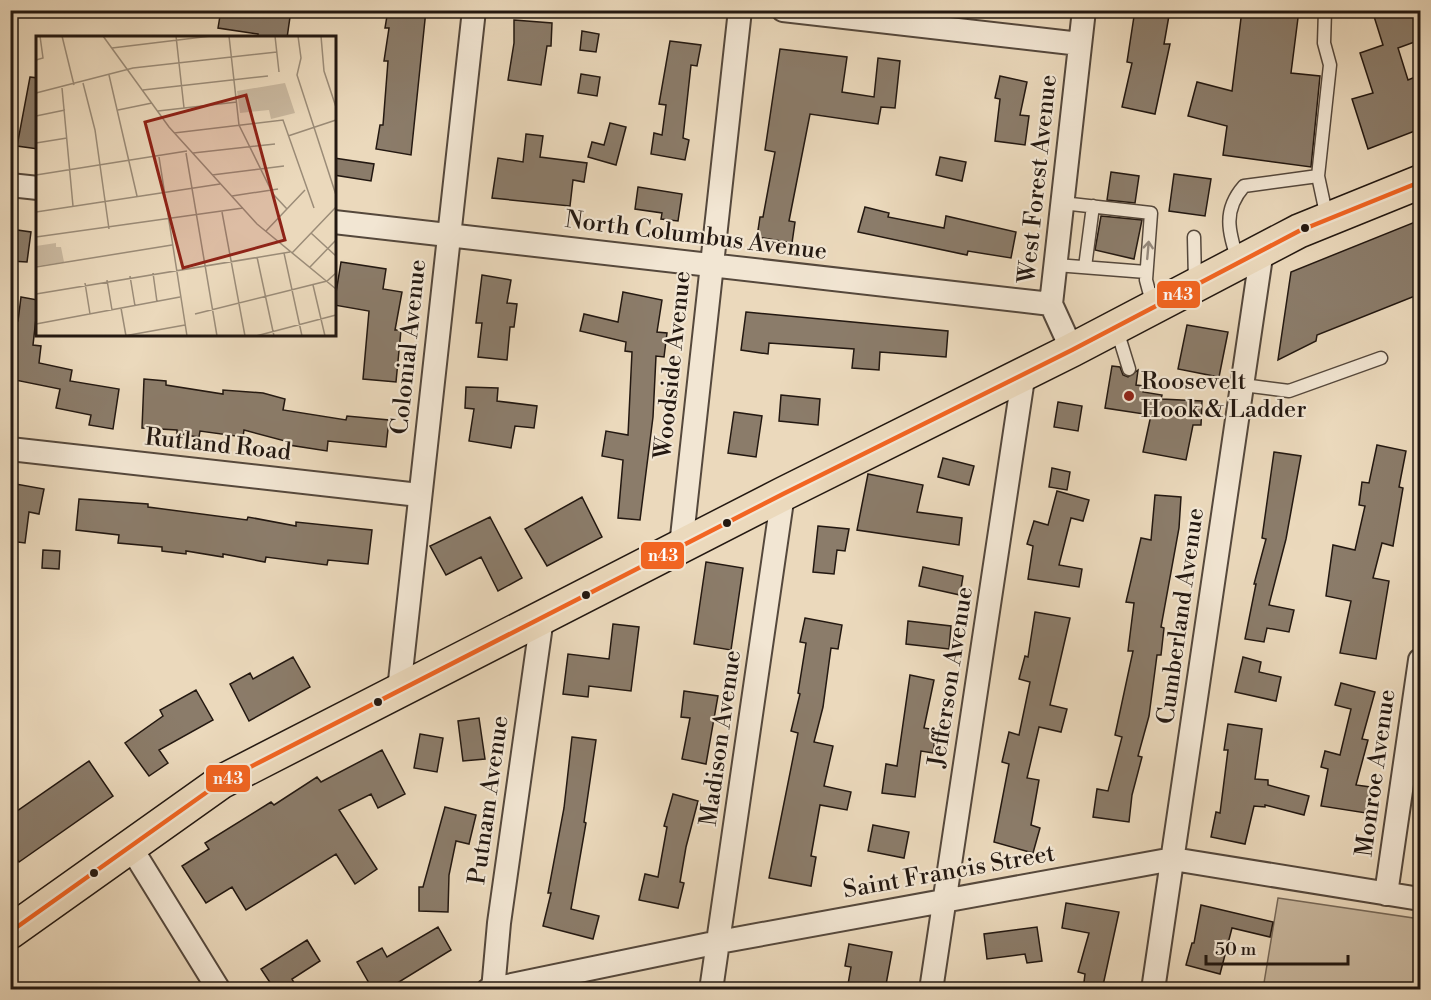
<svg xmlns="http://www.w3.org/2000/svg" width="1431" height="1000" viewBox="0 0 1431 1000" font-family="'Libre Bodoni',serif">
	<rect width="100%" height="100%" fill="#ebd9bc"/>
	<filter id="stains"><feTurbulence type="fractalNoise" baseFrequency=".00333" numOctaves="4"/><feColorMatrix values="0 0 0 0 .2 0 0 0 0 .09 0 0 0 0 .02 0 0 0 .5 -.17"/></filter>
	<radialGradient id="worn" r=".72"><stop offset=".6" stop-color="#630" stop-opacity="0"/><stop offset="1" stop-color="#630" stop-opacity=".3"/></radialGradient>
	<path fill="#c9b89f" stroke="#766858" stroke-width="1.5" d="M1278,898l142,21v70h-157z"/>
	<path fill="#8b7c6a" stroke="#231811" stroke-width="1.5" d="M221,10h70l-4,28h-29v-4l-40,-6z
		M388,10h38l-15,145 -35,-6 4,-24h3l5,-64h-4l5,-33h-4z
		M1135,10h35l-6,34h6l-15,70 -33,-7 10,-44 -5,-1z
		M1242,10h57l-8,63 29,3 -9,91 -88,-12 4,-29 -39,-10 9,-34 35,9z
		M1372,10h48v30l-22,8 10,32 12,-5v54l-52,20 -16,-50 21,-6 -13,-40 23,-8z
		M514,20l38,3 -1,23h-4l-6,39 -33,-5 6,-37z
		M582,31l17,3 -3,18 -16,-2z
		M670,41l31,4 -4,21 -6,-1 -8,73 6,2 -4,20 -34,-6 3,-21 8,2 4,-30 -7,-1z
		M780,49l67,8 -5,35 32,5 4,-39 22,3 -5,47 -14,-1 -3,17 -68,-10 -21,107 6,1 -3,21 -35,-6 3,-20h3l12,-65 -10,-2z
		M581,74l19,3 -3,19 -19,-3z
		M1000,76l27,6 -7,33 9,1 -4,29 -30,-4 5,-42 -5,-1z
		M30,77l8,1v71l-21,-3z
		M610,123l16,4 -10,38 -28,-8 4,-15 12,3z
		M526,134l17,2 -3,21 47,6 -3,19 -11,-2 -3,26 -78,-8 6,-40 25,4z
		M940,157l26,5 -4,19 -26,-6z
		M334,158l40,6 -3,17 -37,-6z
		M1111,172l28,4 -4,27 -28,-3z
		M1174,174l37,5 -6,37 -36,-5z
		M638,187l44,7 -4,27 -17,-2 1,-6 -27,-4z
		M865,207l24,6 -1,4 56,11 2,-12 70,16 -5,26 -43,-7 -1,4 -109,-23z
		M1101,216l41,4 -8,39 -39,-9z
		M1420,220v74l-103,41 -1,6 -38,19 13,-88z
		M10,229l21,3 -4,30 -17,-1z
		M341,262l45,7 -3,20 19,3 -7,38h6l-5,52 -33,-3 6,-68 -35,-6z
		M482,275l29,5 -4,23 10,1 -3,23h-4l-3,33 -29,-3 4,-34h-6z
		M623,292l39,8 -5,32 10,1 -3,24 -8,-1 -3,61 -13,103 -22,-2 5,-58 -21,-4 4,-25 22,4 4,-83 -7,-1 1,-9 -46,-11 4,-17 34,8z
		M21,297l17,3 -5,45 8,1 -2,17 33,7 -2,11 49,8 -6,40 -24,-4 2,-10 -35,-7 4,-19 -50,-10v-59l8,1z
		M746,312l202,19 -2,26 -66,-5 -1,18 -27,-2 2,-19 -85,-6 -1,11 -27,-4z
		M1187,325l41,7 -9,45 -41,-8z
		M1112,366l8,1 3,8 5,2 10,-7 -2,15 8,1 -1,6 19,3 -1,4 41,2 -1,24h-8l-7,35 -43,-8 8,-37 -46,-7z
		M144,379l22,2v4l57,9v-4l40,3 22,6 -2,11 63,10 1,-4 42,4 -3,27 -58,-6 -1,10 -38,-6v-3l-45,-12 -1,7 -43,-6 -1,6 -22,-3v-4l-35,-2z
		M466,387l32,1 -1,13 40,5 -3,22 -19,-2 -4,22 -42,-7 5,-32 -9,-1z
		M781,395l39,4 -2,26 -39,-4z
		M1058,402l24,4 -4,25 -24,-4z
		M734,412l28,4 -6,41 -28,-4z
		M1377,445l29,6 -7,36 4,1 -10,58 -11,-3 -9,35 16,3 -13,78 -36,-6 11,-52 -25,-5 7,-51 22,5 10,-44 -6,-1 3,-23 7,1z
		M1274,452l27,4 -15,83 -17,66 25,5 -5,22 -22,-4 -3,14 -19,-3 11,-55h-2l12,-45 -4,-1z
		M943,458l31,8 -5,19 -31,-8z
		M1052,468l18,4 -3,18 -18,-3z
		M868,474l55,11 -6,27 45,6 -3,27 -102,-15z
		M10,483l34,6 -5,25 -10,-2 -4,31 -15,-2z
		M1057,491l32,9 -6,21 -12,-3 -12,47 23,4 -3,18 -51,-8 5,-33 -6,-2 7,-23 14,4z
		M1155,495l26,2 -2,31 -18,99 3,1 -3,27h-4l-8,61 -11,40 4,1 -10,38 -3,27 -36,-5 4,-28 11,2 14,-54 -7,-2 18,-84h-5l6,-48 -8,-1 15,-64 10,2z
		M582,497l20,40 -55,29 -22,-37z
		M79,499l69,5v3l99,13 1,-3 48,9v-4l76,8 -4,34 -40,-4 -1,5 -61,-8 -1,5 -42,-8v3l-37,-6v3l-24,-3v-4l-44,-4 1,-8 -43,-5z
		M490,517l32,61 -24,13 -17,-34 -35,18 -16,-29z
		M818,526l31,3 -4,22 -8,-1 -3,24 -21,-2z
		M43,550l17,1 -1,18 -17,-1z
		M706,562l37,6 -12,82 -37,-6z
		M923,567l40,9 -3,19 -41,-9z
		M1035,612l35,6 -20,87 17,4 -6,23 -22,-5 -12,51 12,2 -8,45 9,3 -7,25 -39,-11 15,-78 -7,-2 7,-30 10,3 11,-53 -11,-3 6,-23 3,1z
		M805,618l37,7 -4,24 -7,-1 -8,59 -9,35 19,4 -9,40 27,6 -4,18 -27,-5 -9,51 5,1 -5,29 -42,-8 29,-145 -7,-2 9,-37 -2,-1 8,-50 -6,-1z
		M908,621l43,5 -2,23 -43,-5z
		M613,624l26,3 -8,64 -42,-5 -1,11 -25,-3 5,-40 41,5z
		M293,657l17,30 -61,34 -19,-37 20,-11 3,6z
		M1243,657l18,5 -2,10 22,5 -5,24 -41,-9z
		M910,675l24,5 -10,48 12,2 -3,23 -12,-2 -6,46 -33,-4 4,-29 11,2z
		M1341,683l34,9 -13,47 6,1 -12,45 14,2 -4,26 -45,-7 7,-37 -7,-2 4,-16 15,4 11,-46 -16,-4z
		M196,690l17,30 -54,30 9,13 -19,13 -24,-33 38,-27 -3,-6z
		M684,691l34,5 -12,68 -24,-5 8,-41 -9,-1z
		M479,718l6,41 -22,2 -5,-40z
		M1228,724l34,5 -7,50 13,1v5l41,11 -5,19 -39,-10v2l-11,-1 -9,38 -34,-7 5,-25 4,1 8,-63h-4z
		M420,734l23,4 -6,34 -23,-4z
		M572,737l24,3 -12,82 2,1 -15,86 28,7 -6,23 -50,-13 8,-33h-3l16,-85z
		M382,750l23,44 -27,14 -7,-14 -32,16 38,59 -22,15 -19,-30 -90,56 -14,-23 -26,16 -24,-37 27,-17 -4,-6 66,-41 3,3 43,-28 4,5z
		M89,761l24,35 -94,66 -9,-13v-33z
		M673,794l25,7 -12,46 -6,35 4,1 -6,25 -39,-8 6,-26 13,3 9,-50 -3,-1z
		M445,807l31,8 -7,29 -13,-3 -7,34 -1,37 -29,-1v-24h4z
		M873,825l36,7 -5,26 -36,-7z
		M1066,903l53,9 -17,78h-19l2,-16 -7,-2 11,-39 -27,-5z
		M1201,905l72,17 -3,15 -38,-9 -12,46 -34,-9 6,-22h2z
		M438,927l13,23 -65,40h-13l-16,-28 25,-14 5,9z
		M1037,927l5,34 -15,2 -2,-9 -38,5 -3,-25z
		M307,940l13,21 -28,18 6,11h-23l-14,-21z
		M849,944l43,8 -7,38h-38l4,-23 -6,-1z"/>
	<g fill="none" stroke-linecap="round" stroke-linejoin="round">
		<g stroke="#55483c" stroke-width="15">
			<path id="service" d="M1318,176l9,42
				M1062,203l89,10 -5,67 7,26
				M1194,237l1,44
				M1238,261c-9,-29 -16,-50 6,-75l74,-10 12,-111 -6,-22 1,-33
				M1056,265l90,7
				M1085,267l8,-61
				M1117,330l12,39
				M1243,385l46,6 92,-33"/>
		</g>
		<g stroke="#55483c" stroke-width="26">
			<path id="minor" d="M783,10l297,34
				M10,185l28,3
				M334,222l717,82
				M1072,350l-21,-46 33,-294
				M10,449l409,46
				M681,546l59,-536
				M399,690l75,-680
				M130,846l89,144
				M1386,894l34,-234
				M488,990l231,-48 454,-83 247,40
				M493,990l6,-67 43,-305
				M711,990l72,-496
				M931,990l93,-618
				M1153,990l109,-740"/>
		</g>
		<g stroke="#231811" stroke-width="36">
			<path id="primary" d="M10,932l211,-150 562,-288 289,-144 227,-119 121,-49"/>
		</g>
		<use href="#service" stroke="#f2e6d3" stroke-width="12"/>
		<use href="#minor" stroke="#f2e6d3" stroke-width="22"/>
		<use href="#primary" stroke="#ebd9bc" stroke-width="33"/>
		<g stroke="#f2e6d3" stroke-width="9">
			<path id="bus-1" d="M10,932l211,-150 562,-288 289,-144 227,-119 121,-49"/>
		</g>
		<use href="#bus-1" stroke="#f26522" stroke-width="4.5"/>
	</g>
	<defs><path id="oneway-shaft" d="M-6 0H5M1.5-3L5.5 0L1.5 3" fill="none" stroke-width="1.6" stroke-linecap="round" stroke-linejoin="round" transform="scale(1.5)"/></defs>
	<use stroke="#95897c" href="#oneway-shaft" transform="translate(1148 250) rotate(-85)"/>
	<g fill="#231811" stroke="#f2e6d3" stroke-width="2">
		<circle cx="1305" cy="228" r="5"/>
		<circle cx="727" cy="523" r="5"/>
		<circle cx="586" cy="595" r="5"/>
		<circle cx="378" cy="702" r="5"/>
		<circle cx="94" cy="873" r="5"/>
	</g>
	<circle fill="#8f2418" stroke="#f2e6d3" stroke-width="2" cx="1129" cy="396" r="6"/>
	<g text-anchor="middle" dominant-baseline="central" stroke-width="4.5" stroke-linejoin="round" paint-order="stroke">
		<g font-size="24" fill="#231811" stroke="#f2e6d3">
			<text transform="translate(1038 179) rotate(-84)">West Forest Avenue</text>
			<text transform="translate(696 236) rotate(7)">North Columbus Avenue</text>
			<text transform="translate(409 347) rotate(-84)">Colonial Avenue</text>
			<text transform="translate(673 365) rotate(-84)">Woodside Avenue</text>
			<text transform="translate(218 445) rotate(6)">Rutland Road</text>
			<text transform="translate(1181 616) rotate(-82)">Cumberland Avenue</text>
			<text transform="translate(951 677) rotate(-81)">Jefferson Avenue</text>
			<text transform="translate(721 738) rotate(-82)">Madison Avenue</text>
			<text transform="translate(1376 773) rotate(-82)">Monroe Avenue</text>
			<text transform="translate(489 800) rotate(-82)">Putnam Avenue</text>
			<text transform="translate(949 872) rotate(-10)">Saint Francis Street</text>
		</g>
		<g font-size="24" fill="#231811" stroke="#f2e6d3" text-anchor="start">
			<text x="1141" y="382">Roosevelt<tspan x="1141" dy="28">Hook &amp; Ladder</tspan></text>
		</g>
	</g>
	<g transform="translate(36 36)">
		<rect width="300" height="300" fill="#ebd9bc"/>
		<path d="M249,47l10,30 -24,6 -2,-9 -29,3 -3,-22zM20,207v4h5l3,15 -28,4v-20z" fill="#c9b89f"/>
		<path fill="none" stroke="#9b8c78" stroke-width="1.5" d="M26,0l12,49M67,0l66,91 88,97 79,65M140,0l8,72M193,0l10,89 34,69 14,15M239,0l4,36M262,0l3,22 -4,17 39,120M285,0l3,35 12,36M76,12l99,-12M0,24l7,-2 -3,-22M73,39l28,121M47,47l12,47 14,99M26,52l11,118M107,54l125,-14M0,57l97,-25 144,-16M82,74l34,-7M122,75l79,-9M0,80l29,-6M138,97l109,-13 31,88M252,100l48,-16M0,107l31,-5M150,117l31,183M157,117l82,-9M123,121l28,179M0,139l151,-24M176,139l72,-9M196,160l46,-7M0,176l184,-28M186,176l23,124M230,195l39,-41M275,197l25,23M0,201l207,-29M248,217l18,83M256,217l44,-46M221,221l17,79M0,231l136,-22M274,231l26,-27M117,237l4,29M94,240l5,30M71,244l5,30M49,247l5,31M277,249l12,51M0,258l254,-42M85,272l5,28M159,278l132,-33 9,-8M0,288l144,-27M88,300l61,-11M220,300l80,-21"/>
		<path fill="#8f2418" fill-opacity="0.15" stroke="#8f2418" stroke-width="3" d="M210,59l39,145 -102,28 -38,-146z"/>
		<rect width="300" height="300" fill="none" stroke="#231811" stroke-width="3"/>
	</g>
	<g stroke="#f2e6d3" stroke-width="2">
		<rect x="1156" y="280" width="45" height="29" rx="6" fill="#f26522"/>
		<rect x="640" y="541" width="45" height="29" rx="6" fill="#f26522"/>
		<rect x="205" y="764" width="46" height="29" rx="6" fill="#f26522"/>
	</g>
	<g font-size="16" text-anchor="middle" font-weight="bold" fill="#fff">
		<text x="1178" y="300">n43</text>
		<text x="663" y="561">n43</text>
		<text x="228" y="784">n43</text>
	</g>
	<rect width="1431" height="1000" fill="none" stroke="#ebd9bc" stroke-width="36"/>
	<rect x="12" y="12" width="1407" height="976" fill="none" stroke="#231811" stroke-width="3"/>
	<rect x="18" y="18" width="1395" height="964" fill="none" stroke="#231811" stroke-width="1.5"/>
	<path d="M1206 955v9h142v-9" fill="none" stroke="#231811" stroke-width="3"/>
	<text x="1215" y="955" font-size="18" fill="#231811" stroke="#f2e6d3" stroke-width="4.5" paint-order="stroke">50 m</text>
	<rect width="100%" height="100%" filter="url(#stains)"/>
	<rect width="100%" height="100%" fill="url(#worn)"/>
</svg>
